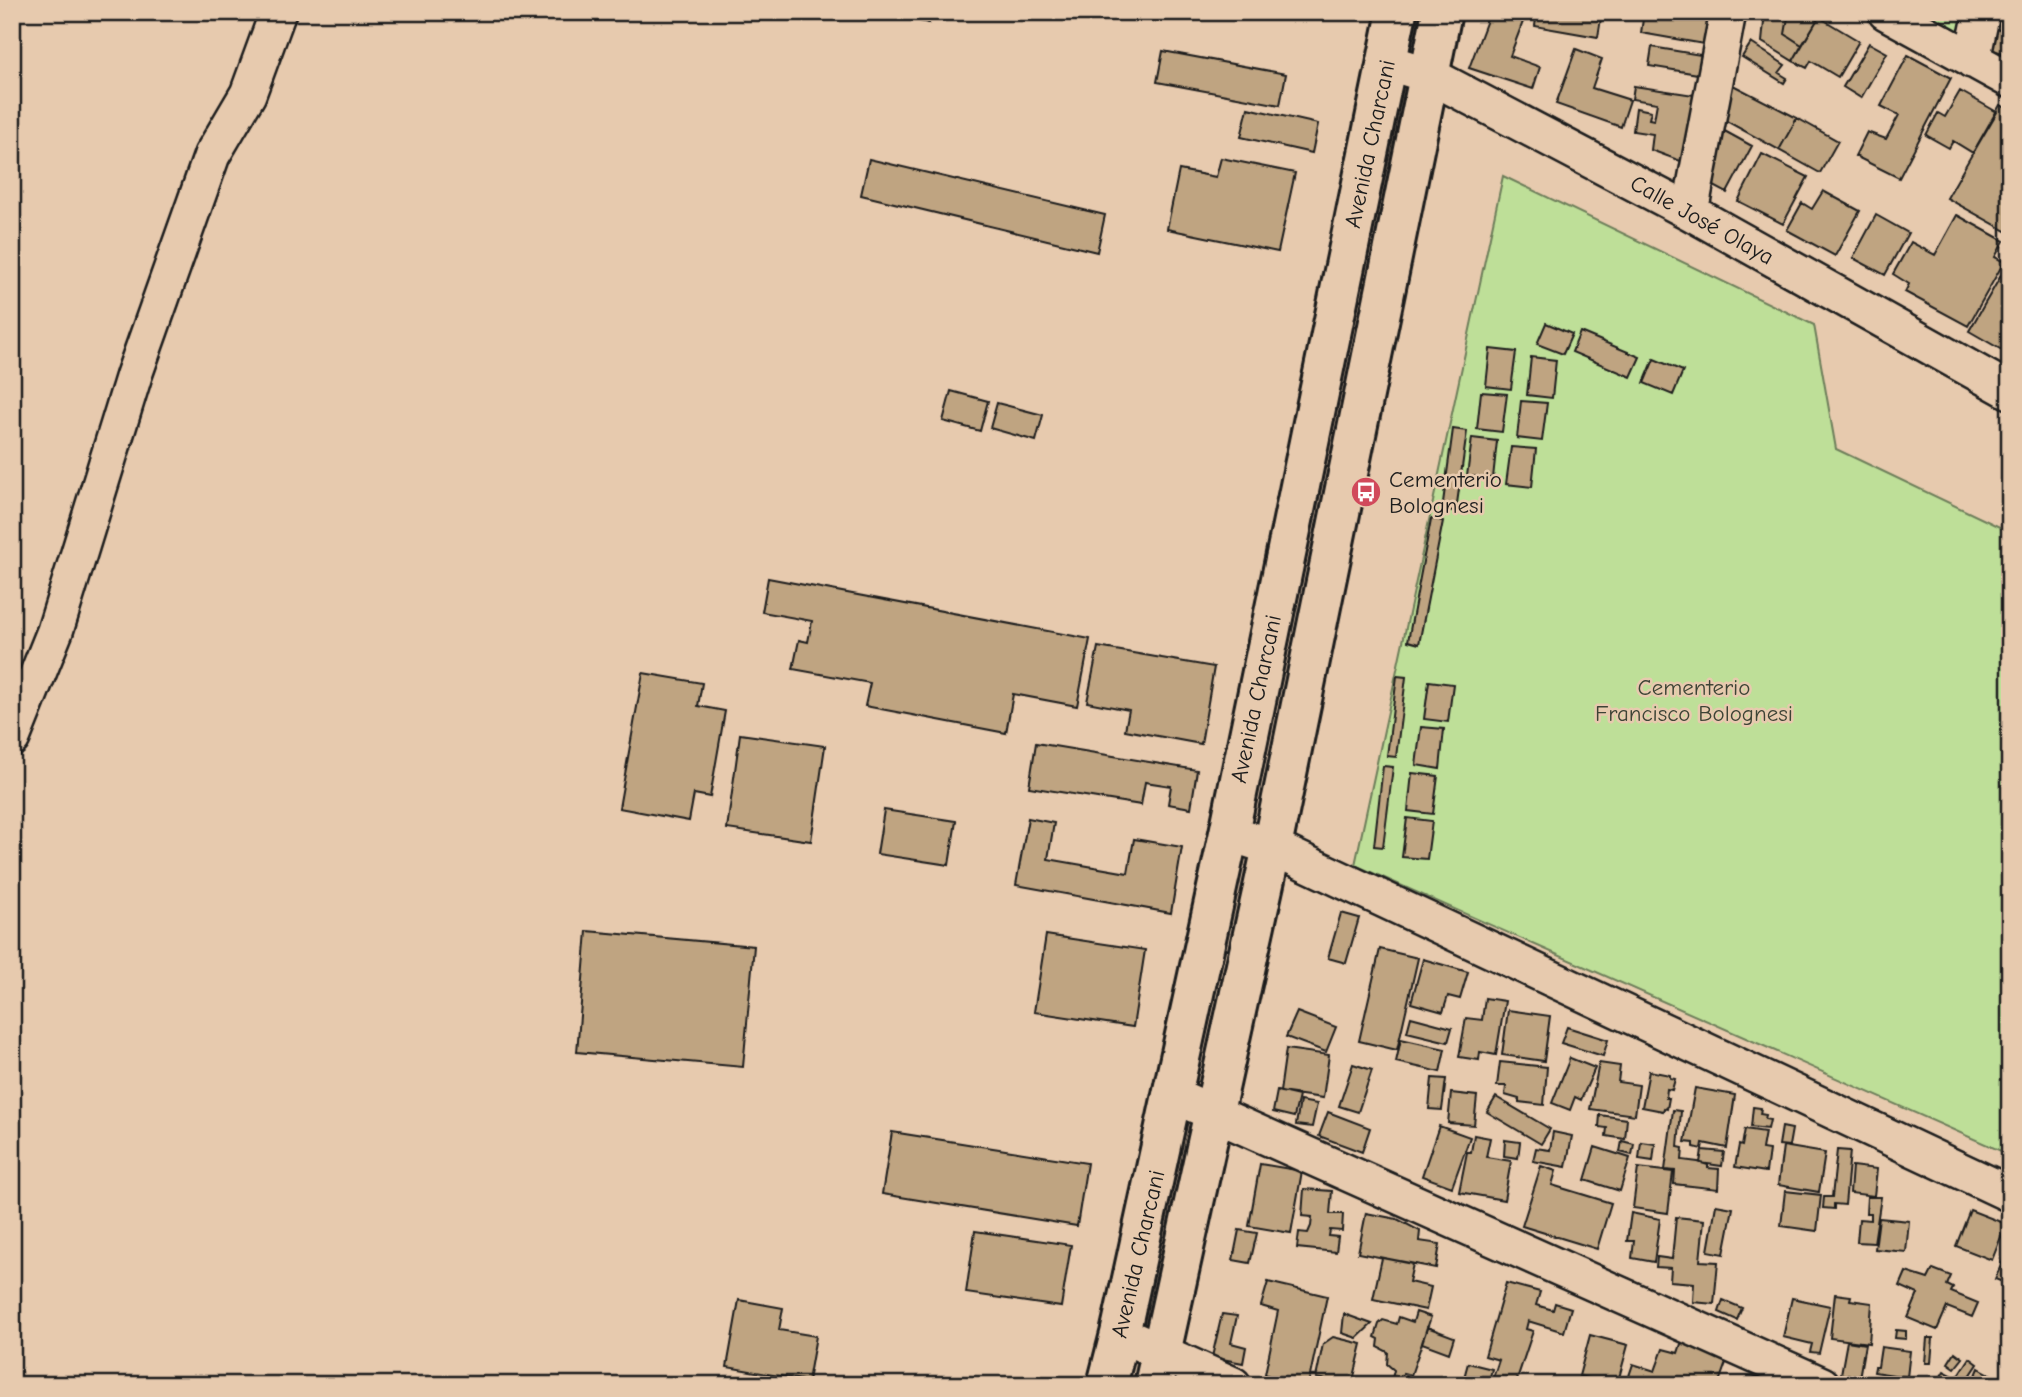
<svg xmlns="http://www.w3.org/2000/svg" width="2022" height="1397" viewBox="0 0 2022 1397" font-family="'Comic Neue',sans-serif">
	<rect width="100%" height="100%" fill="#e7caae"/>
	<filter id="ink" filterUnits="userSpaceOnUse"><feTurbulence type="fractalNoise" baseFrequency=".0143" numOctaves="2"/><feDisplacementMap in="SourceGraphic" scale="14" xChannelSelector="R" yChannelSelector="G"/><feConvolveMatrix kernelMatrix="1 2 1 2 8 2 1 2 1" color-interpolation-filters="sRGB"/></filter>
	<g filter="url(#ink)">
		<path fill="#bedf98" stroke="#6d7e5a" stroke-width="2" d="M1925,12h40l-4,24z
			M1503,176l311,149 22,124 174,83v623l-655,-290z"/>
		<path fill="#bfa481" stroke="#1c1c1c" stroke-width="2" d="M897,12h34l-2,11 -33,-7z
			M1490,12h17l17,7 -14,37 30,11 -7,22 -64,-21z
			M1537,12h65l-4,25 -63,-11z
			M1644,12h72l-6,33 -69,-12z
			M1765,12h24l-4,22 17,11 -9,16 -31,-19z
			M1789,12h21l9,5 -17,28 -17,-11z
			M2010,14v40l-20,-4 4,-21 13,2z
			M1819,17l40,24 -21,36 -27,-16 -4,7 -14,-7z
			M1751,43l34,22 -6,8 8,5 -3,5 -42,-26z
			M1869,43l18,10 -26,45 -18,-11z
			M1652,47l49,8 -3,19 -49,-8z
			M1576,49l26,10 -10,29 38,12 -9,27 -65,-23z
			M1163,51l123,23 -6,31 -123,-23z
			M1908,55l43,23 -52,100 -44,-22 12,-24 19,7 13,-24 -18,-9z
			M1727,82l70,36 -18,32 -60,-33z
			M1634,86l60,9 -11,67 -32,-12 2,-16 -20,-3 3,-23 15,3 -2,8 5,1 3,-17 -25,-4z
			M1960,91l37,21 -24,41 -20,-12 -4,7 -23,-13 12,-22 7,4z
			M2000,105l10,5v123l-63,-35z
			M1248,108l70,16 -6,29 -71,-16z
			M1797,118l41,23 -18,32 -41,-23z
			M1719,128l33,18 -25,47 -15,-8z
			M1762,154l46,23 -25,47 -45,-23z
			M1221,158l74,15 -17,79 -111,-23 12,-59 37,7z
			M869,159l236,56 -8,37 -236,-57z
			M1823,191l37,20 -25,45 -48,-26 15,-27 10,6z
			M1876,215l32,18 -23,42 -32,-17z
			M1957,215l47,26 -9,16 9,5 -36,64 -63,-34 4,-8 -16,-10 18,-32 24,13z
			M2010,260v91l-1,3 -40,-23z
			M1546,323l26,11 -9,20 -26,-10z
			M1580,332l60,25 -9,20 -59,-25z
			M1490,349l26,3 -5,37 -25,-3z
			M1531,357l25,3 -4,38 -25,-3z
			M1654,359l29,12 -10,24 -29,-12z
			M951,391l37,10 -8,30 -37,-10z
			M1481,392l26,2 -5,38 -25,-3z
			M1521,401l26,2 -5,38 -25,-3z
			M997,403l46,12 -7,26 -46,-13z
			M1453,429l14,2 -11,80 -14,-1z
			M1472,438l25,3 -4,37 -26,-2z
			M1511,447l25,2 -4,38 -26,-3z
			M1431,519l12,2 -24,123 -11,-3z
			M768,578l322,61 -13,67 -64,-12 -7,39 -141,-27 5,-23 -77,-14 6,-29 9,2 4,-21 -50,-9z
			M1098,647l116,20 -13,77 -76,-14 4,-20 -42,-8z
			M643,673l59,10 -4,23 27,5 -15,86 -16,-3 -5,27 -70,-13z
			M1397,676l9,1 -10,80 -9,-1z
			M1429,681l24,3 -5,38 -24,-3z
			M1421,727l23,2 -4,40 -24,-4z
			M740,734l85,12 -14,95 -84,-12z
			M1036,743l161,27 -6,38 -23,-4 3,-18 -26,-4 -4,23 -112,-18z
			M1383,766l10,1 -10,80 -9,-1z
			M1412,773l26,3 -5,38 -25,-3z
			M884,810l72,11 -7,44 -72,-11z
			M1028,818l26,5 -6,36 80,14 6,-34 48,8 -11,66 -155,-28z
			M1407,818l25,3 -5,38 -25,-2z
			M1341,913l18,5 -13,45 -18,-5z
			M587,931l167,15 -11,121 -166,-15z
			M1046,935l99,15 -12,77 -99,-15z
			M1380,949l38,9 -21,92 -38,-9z
			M1423,959l45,13 -8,27 -12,-3 -5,16 -32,-9z
			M1485,998l20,3 -9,54 -16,-3 -1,8 -20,-3 7,-39 16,2z
			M1508,1010l42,6 -6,45 -42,-6z
			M1297,1012l39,15 -10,25 -40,-15z
			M1411,1017l41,11 -4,14 -41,-10z
			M1567,1027l41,13 -5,16 -42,-13z
			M1401,1039l44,10 -5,23 -44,-10z
			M1286,1049l43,6 -6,43 -43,-6z
			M1570,1058l25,10 -14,32 -6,-3 -5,13 -18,-7z
			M1500,1062l47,5 -3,38 -25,-3v-3l-14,-4 1,-9h-9z
			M1599,1063l21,3 -2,16 21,3 -4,30 -45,-6z
			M1353,1064l19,6 -14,42 -19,-6z
			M1649,1071l21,4v3l5,1 -3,11 -5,-1 -1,9h3l-2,11 -3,-1 -1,3 -21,-4z
			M1432,1078l14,1 -4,31 -13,-1z
			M1695,1088l40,7 -8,53 -24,-5 -1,6 -8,-2v-4l-9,-1z
			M1277,1091l22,5 -5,21 -21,-5z
			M1451,1093l26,3 -3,29 -26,-2z
			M1496,1097l54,32 -9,15 -54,-32z
			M1300,1101l17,3 -5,23 -16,-2z
			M1753,1107l8,1 -1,6 6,1 -1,4 5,1 -2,9 -17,-2z
			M1673,1110l8,1 -3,36 5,1 -1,12 16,2 10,3v3l11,1 -1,20 -44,-5 1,-13 -10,-1z
			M1328,1112l42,16 -8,24 -43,-16z
			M1600,1115l27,4 -2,20 -19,-3 1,-8 -8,-1z
			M1439,1126l31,11 -18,50 -30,-11z
			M1782,1127l10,2 -3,17 -10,-1z
			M1745,1129l20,3 -3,17 7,1 -3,22 -31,-5 4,-22 3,1z
			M892,1132l195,31 -10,63 -195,-32z
			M1553,1132l19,4 -6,31 -33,-6 3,-13 14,2z
			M1474,1135l16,3 -4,19 25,4 -7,39 -45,-8 8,-40h4z
			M1505,1140l15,2 -2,16 -14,-2z
			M1622,1141l12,3 -2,11 -12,-3z
			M1641,1142l14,2 -2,17 -14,-2z
			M1783,1146l42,7 -6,39 -41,-7z
			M1595,1147l35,11 -10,33 -35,-11z
			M1702,1150l22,2 -2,14 -22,-3z
			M1837,1150l13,1 -5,54 -11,-1v5l-11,-1 1,-11h8z
			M1260,1164l42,7 -11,62 -42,-7z
			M1541,1166l15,5 -4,14 59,18 -14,46 -75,-23z
			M1852,1166l25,3 -3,27 -24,-3z
			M1638,1168l35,4 -5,41 -35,-5z
			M1304,1189l28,2 -2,23h13l-1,17 -12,-1 -1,6 9,1 -2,15 -39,-4 2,-16 9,1 3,-7 1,-9 -10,-1z
			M1785,1191l36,4 -4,36 -36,-5z
			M1867,1197h14l-7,46 -17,-1 2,-23 12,1v-7h-5z
			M1716,1205l17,3 -9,46 -16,-3z
			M1970,1210l36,14 -14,36 -36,-14z
			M1366,1213l31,6 23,12 -1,10 21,3 -4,24 -78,-15z
			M1631,1213l29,6 -6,43 -22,-4 2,-17h-7z
			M1676,1217l28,3 -4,41 18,1 -4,42 -21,-2 1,-19 -24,-2 1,-13 -15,-1 1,-10 15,2z
			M1879,1218l30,3 -3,31 -31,-3z
			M1239,1230l18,3 -7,30 -17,-3z
			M975,1231l96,14 -10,62 -95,-14z
			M2010,1245v40l-15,-6z
			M1382,1258l31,6 -4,18 22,5 -5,23 -53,-11z
			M1933,1269l18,7 -4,9 6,3 -2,4 27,11 -6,14 -25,-10 -10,23 -29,-12 10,-24 -18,-8 6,-14 22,7z
			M1268,1282l59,14 -19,89h-22l-21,-11 13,-63 -17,-5z
			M1506,1283l34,9 -4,13 17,5 2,-7 16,5 -7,24 -36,-11 -2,8 7,2 -18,54 -23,-4 7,-21 -14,-4z
			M1835,1294l16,2 -1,4 22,3 -3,40 -39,-5z
			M1792,1298l38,8 -11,47 -9,-1 2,-8 -29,-7z
			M739,1300l44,8 -4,22 37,6 -8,45 -81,-14z
			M1723,1300l19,8 -5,12 -18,-8z
			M1416,1312l15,5 -20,58 -8,-2 -2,7 -10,3 3,-13 -7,-6 1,-12 -10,-5 1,-8 -4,-2 4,-13 4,-4 14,4 2,-7 14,5z
			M1222,1314l15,2 -6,27 15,4 -3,16 -31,-6z
			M1344,1314l28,10 -15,14 -15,-5z
			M1427,1327l27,10 -5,16 -27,-10z
			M1896,1330l10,1v8l-11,-1z
			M1590,1335l38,10 -11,40 -38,-9z
			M1333,1337l29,7 -10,41h-26l1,-5 -11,-2 7,-34z
			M1927,1338h6l-2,25h-6z
			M1682,1341l46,16 -10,28h-65l-24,-9 4,-12 22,7 8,-22 15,4z
			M1847,1341l18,3 -6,34 -18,-4z
			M1881,1347l29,4 -3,26 -33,-5 1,-5h3z
			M1955,1352l8,6 -8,10 -7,-5z
			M1970,1358l8,6 -12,18 4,3h-34l8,-14 13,7z
			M1468,1363l24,6 -4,16h-26z
			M1979,1368l16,9 -4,7 -15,-9z
			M1001,1379l36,6h-37z"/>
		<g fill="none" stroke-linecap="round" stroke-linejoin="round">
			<g stroke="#1c1c1c" stroke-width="40">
				<path id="minor" d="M1886,12l124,68
					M1972,60l10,-48
					M1387,62l42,13 261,137 320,179
					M1690,212l38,-200
					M12,738l43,-107 79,-256 78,-220 36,-61 30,-82
					M1229,833l43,14 738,347
					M1173,1095l649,290
					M1120,1334l113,51"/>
			</g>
			<g stroke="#1c1c1c" stroke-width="44">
				<path id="secondary" d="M1107,1385l13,-51 109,-501 168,-821
					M1154,1385l118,-538 170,-835"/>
			</g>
			<use href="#minor" stroke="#e7caae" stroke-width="35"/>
			<use href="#secondary" stroke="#e7caae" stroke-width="38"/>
		</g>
	</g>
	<defs>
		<g id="bus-disc" transform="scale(1.575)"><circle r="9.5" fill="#d1495b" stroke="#e7caae"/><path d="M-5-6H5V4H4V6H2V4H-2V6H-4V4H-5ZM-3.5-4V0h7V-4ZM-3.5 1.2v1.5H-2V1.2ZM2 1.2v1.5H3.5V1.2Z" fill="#fff"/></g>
	</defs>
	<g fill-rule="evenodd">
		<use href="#bus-disc" x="1366" y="492"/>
	</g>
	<g text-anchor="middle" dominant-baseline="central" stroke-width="5" stroke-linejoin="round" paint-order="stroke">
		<g font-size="23" fill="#1c1c1c" stroke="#e7caae">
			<text transform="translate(1370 144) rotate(-78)">Avenida Charcani</text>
			<text transform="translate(1702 220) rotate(29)">Calle José Olaya</text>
			<text transform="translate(1256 699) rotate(-78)">Avenida Charcani</text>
			<text transform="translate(1138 1254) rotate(-77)">Avenida Charcani</text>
		</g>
		<g font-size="23" fill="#1c1c1c" stroke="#e7caae" text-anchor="start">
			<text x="1389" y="479">Cementerio<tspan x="1389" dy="26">Bolognesi</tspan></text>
		</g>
		<g font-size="23" fill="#3c4335" stroke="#e7caae">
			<text x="1694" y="687">Cementerio<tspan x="1694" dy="26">Francisco Bolognesi</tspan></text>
		</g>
	</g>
	<rect width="2022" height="1397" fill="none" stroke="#e7caae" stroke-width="42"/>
	<rect x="21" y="21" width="1980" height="1355" fill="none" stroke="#1c1c1c" stroke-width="2.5" filter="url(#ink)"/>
</svg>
